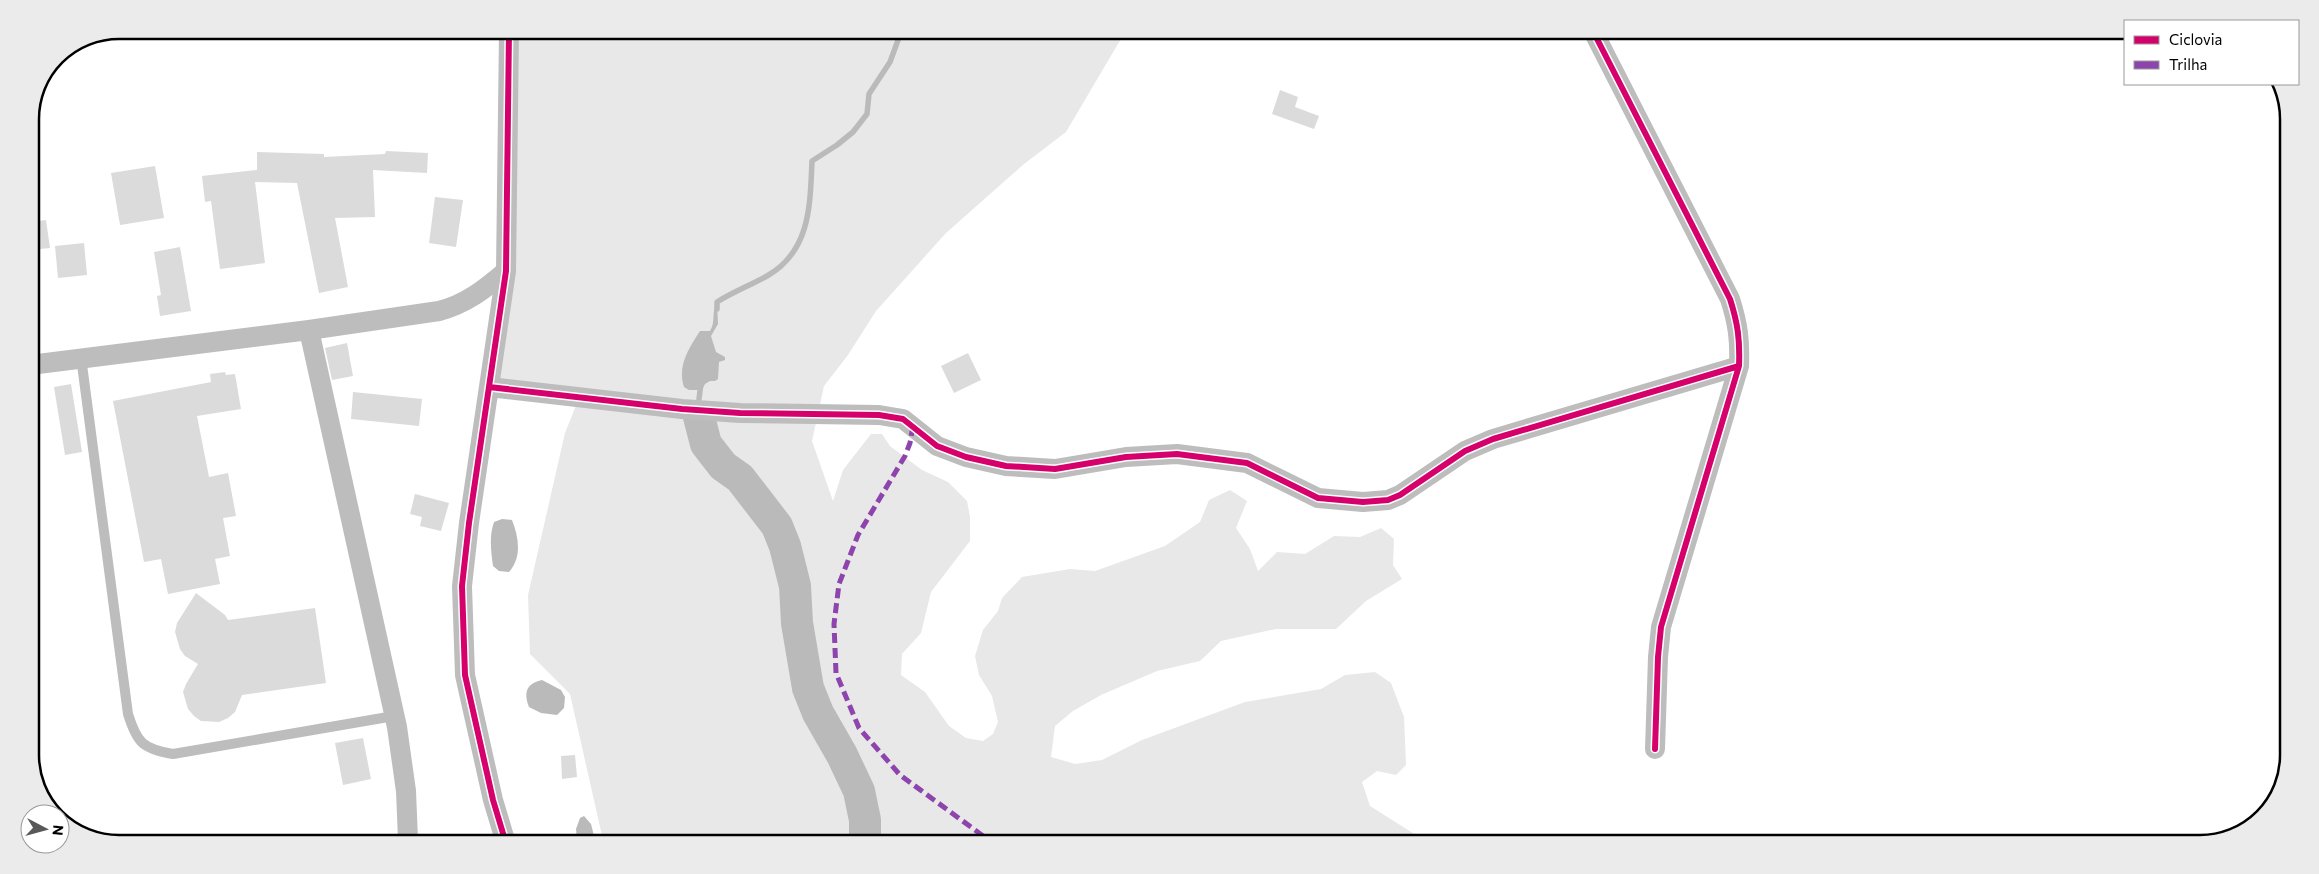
<svg xmlns="http://www.w3.org/2000/svg" width="2319" height="874" viewBox="0 0 2319 874" font-family="Commissioner,sans-serif">
	<rect width="100%" height="100%" fill="#fff"/>
	<path fill="#e8e8e8" d="M503,31l622,1 -59,100 -42,32 -78,69 -70,78 -28,44 -24,31 -12,55 21,60 10,-31 28,-36h11l8,12 32,24 26,12 19,19 3,16v24l-39,51 -10,41 -19,21 -1,21 24,17 24,34 17,12 17,3 10,-7 5,-12 -6,-26 -13,-21 -4,-19 8,-26 15,-19 4,-13 20,-21 48,-8 25,2 70,-25 35,-24 9,-22 21,-10 17,11 -11,27 14,21 8,22 19,-19 28,2 29,-18 26,1 21,-9 13,11 -1,26 9,14 -36,22 -30,28h-60l-55,12 -21,20 -43,10 -56,24 -28,16 -18,15 -4,31 24,7 27,-4 40,-20 103,-38 76,-13 24,-14 30,-3 16,11 13,34 2,48 -10,10 -19,-4 -15,11 8,24 57,36 -824,-2 -33,-146 -40,-40 -2,-59 37,-162 16,-40 -96,-10 16,-102z"/>
	<path fill="#bababa" d="M717,302l1,22 -7,12 5,16 9,5v3l-6,2 -1,17 -3,2h-5l-5,3 -3,6h-13l-5,-3c-7,-21 5,-39 16,-56h10c6,-9 1,-19 7,-29z
		M502,519l10,1c7,18 10,37 -3,52l-10,-1 -6,-5c-2,-15 -4,-30 1,-44z
		M542,680l19,10 4,7 -1,11 -7,7 -16,-2 -12,-6c-6,-15 -2,-24 13,-27z
		M584,816l7,8 4,16h-18l-1,-11 4,-11z"/>
	<g fill="none" stroke-linecap="round" stroke-linejoin="round">
		<path stroke="#bababa" stroke-width="5.5" d="M717,309v-7c16,-10 34,-17 50,-26 44,-25 43,-72 45,-115l25,-16 16,-13 14,-18 2,-20 21,-32 11,-30
			M699,399l2,-16"/>
		<path stroke="#bababa" stroke-width="32" d="M699,417l7,27 17,22 17,12 37,48 8,20 10,40 2,37 11,65 10,25 24,42 17,36 6,29v21"/>
	</g>
	<path fill="#dbdbdb" d="M1280,90l18,7 -3,10 24,9 -5,13 -42,-15z
		M386,151l42,2 -1,20 -54,-3 2,47 -40,1 13,69 -29,6 -22,-110 -42,-1 10,81 -45,6 -9,-68 -6,1 -3,-26 55,-6v-18l67,2v3l61,-3z
		M155,166l9,52 -44,7 -9,-52z
		M435,197l28,3 -7,47 -27,-4z
		M46,220l4,28 -20,2v-28z
		M84,243l3,32 -29,3 -3,-32z
		M180,247l11,64 -31,5 -3,-20 4,-1 -7,-43z
		M347,343l6,33 -21,4 -7,-32z
		M968,353l13,27 -27,13 -13,-27z
		M225,372l1,3 9,-1 6,35 -44,7 12,61 19,-4 8,43 -13,2 7,38 -15,3 5,25 -52,10 -7,-35 -17,3 -31,-161 98,-19 -1,-8z
		M71,384l11,68 -17,3 -11,-68z
		M353,392l69,7 -3,27 -68,-7z
		M415,494l34,9 -8,28 -21,-5 2,-9 -12,-3z
		M196,593l29,22 3,5 87,-12 11,75 -84,12 -7,17 -7,6 -9,4 -18,-1 -7,-5 -6,-7 -5,-17 3,-8 12,-20 -13,-8 -5,-7 -5,-17 2,-9z
		M363,738l8,41 -28,6 -8,-42z
		M575,755l2,22 -15,2 -1,-23z"/>
	<g fill="none" stroke-linecap="round" stroke-linejoin="round">
		<path stroke="#bdbdbd" stroke-width="10" d="M81,357l47,357c9,29 15,35 45,40l221,-38"/>
		<path stroke="#bdbdbd" stroke-width="20" d="M1594,33l136,266c8,25 10,41 9,67l-78,261 -3,30 -3,92
			M309,330l88,397 9,64 2,49
			M30,365l279,-35 130,-19c27,-7 46,-22 67,-40
			M489,387l193,22 58,4 139,2 24,4 34,27 29,11 40,9 49,3 71,-12 51,-3 70,9 71,35 45,4 25,-2 12,-5 65,-44 28,-12 246,-73
			M505,840l-12,-40 -28,-125 -3,-89 7,-63 37,-252 3,-240"/>
		<path stroke="#8e44ad" stroke-width="5" stroke-dasharray="10 5" stroke-linecap="butt" d="M913,426l-3,17 -5,13 -47,79 -19,49 -5,40 2,49 23,55 41,47 90,66"/>
		<g stroke="#fff" stroke-width="9">
			<path id="cycleway" d="M1594,33l136,266c8,25 10,41 9,67l-78,261 -3,30 -3,92
				M489,387l193,22 58,4 139,2 24,4 34,27 29,11 40,9 49,3 71,-12 51,-3 70,9 71,35 45,4 25,-2 12,-5 65,-44 28,-12 246,-73
				M505,840l-12,-40 -28,-125 -3,-89 7,-63 37,-252 3,-240"/>
		</g>
		<use href="#cycleway" stroke="#d6006c" stroke-width="6"/>
	</g>
	<path d="M0 0H2319V874H0ZM119 39H2200A80 80 0 0 1 2280 119V755A80 80 0 0 1 2200 835H119A80 80 0 0 1 39 755V119A80 80 0 0 1 119 39Z" fill="#ebebeb" fill-rule="evenodd"/>
	<path fill="none" stroke="#000" stroke-width="2.5" d="M119 39H2200A80 80 0 0 1 2280 119V755A80 80 0 0 1 2200 835H119A80 80 0 0 1 39 755V119A80 80 0 0 1 119 39Z"/>
	<rect x="2124" y="20" width="175" height="65" fill="#ffffff" stroke="#999999"/>
	<rect x="2134" y="36" width="25" height="8" fill="#d6006c" stroke="#999999"/>
	<text x="2169" y="45" font-size="15" fill="#000000">Ciclovia</text>
	<rect x="2134" y="61" width="25" height="8" fill="#8e44ad" stroke="#999999"/>
	<text x="2169" y="70" font-size="15" fill="#000000">Trilha</text>
	<g transform="translate(45 829) rotate(96)"><circle r="24" fill="#ffffff" stroke="#999999"/>
	<path d="M0-4L9 19L0 12L-9 19Z" fill="#595959"/>
	<text y="-8" font-size="14" font-weight="bold" text-anchor="middle" fill="#000000">N</text>
	</g>
</svg>
